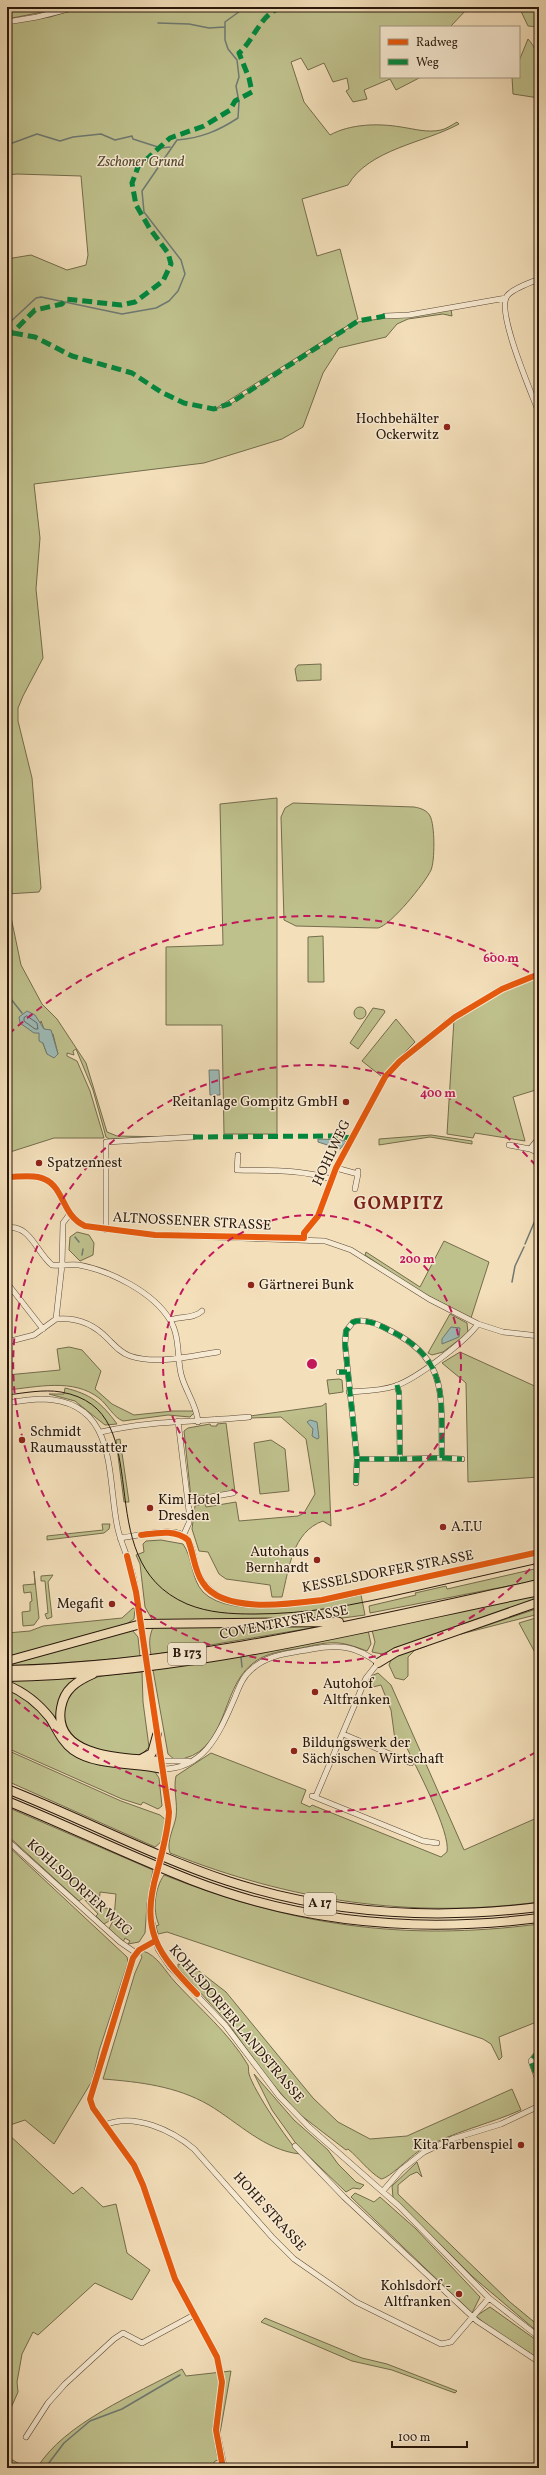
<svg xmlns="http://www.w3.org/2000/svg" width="546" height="2475" viewBox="0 0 546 2475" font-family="Vollkorn,serif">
	<rect width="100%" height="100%" fill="#f3dfba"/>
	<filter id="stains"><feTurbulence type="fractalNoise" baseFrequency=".005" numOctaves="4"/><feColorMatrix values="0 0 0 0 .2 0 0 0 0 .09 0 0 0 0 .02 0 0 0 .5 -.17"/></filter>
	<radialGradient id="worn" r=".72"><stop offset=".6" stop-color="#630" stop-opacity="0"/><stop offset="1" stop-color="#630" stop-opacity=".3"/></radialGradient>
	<path fill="#bfc18d" stroke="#746c4c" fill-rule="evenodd" d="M7,7h61l-61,12z
		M82,7l386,1 -18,19h-69v50h40l-25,13 -6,-11 -26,11 3,9 -14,3 -7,-11 3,-2 -2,-11 -14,4 -9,-19 -16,7 -7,-12 -10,4 13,40 26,33c20,-11 48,-12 71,-8 14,2 26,6 40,3 5,-1 11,-5 16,-8l2,2c-35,19 -90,25 -111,61l-46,14 15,57 23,-7 18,70 -143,90 14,-4 129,-83 93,-13 1,7 -9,-2 -35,5 -11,5 -11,13 -47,11 -16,25 -20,54 -21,12 -78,24 -170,21 6,54 -4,51 7,69 -20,38 -5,12v13l14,57 9,110 -2,4 -32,2v-635l24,-4 36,15 19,-5 2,-10 -7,-79 -64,-2 -10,1v-152l43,-6z
		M519,7h20v20l-11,-1z
		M528,39c15,16 11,38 11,59l-26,-4 -1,-17h7v-16z
		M321,664v16l-24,1 -2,-12 3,-4z
		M277,798v336h-53l-2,-109h-56v-78l57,-2 -3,-141z
		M293,803l121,4c6,1 13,3 16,9 5,9 5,45 1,54 -6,13 -40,55 -53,58l-82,-2 -12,-6 -3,-103 4,-9z
		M7,898l14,67 21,39 15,15 29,44 21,69 10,4 49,1 -57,2 -3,-2 -13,-47 -17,-41 -3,2 1,4 -7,-2v3l10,5 13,30 14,47h-50l-47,15zM41,1021l3,8 9,5 5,20h-11l-8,-21z
		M323,936l1,46h-16v-45z
		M539,976v113l-26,8 12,44 -50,-8 -2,5 -26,-4 7,-115 49,-29z
		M354 1013a6 6 0 1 1 12 0a6 6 0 1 1-12 0Z
		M373,1008l11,2 1,2 -27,37 -8,-6z
		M396,1019l19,23 -34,34 -19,-15z
		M431,1135l41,6v3l-42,-7 -51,8v-6z
		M77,1232l12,3 5,8 -1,12 -13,6 -11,-11 1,-13z
		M444,1241l45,21 -18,56 -54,-28 -52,-35 1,-3 54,35z
		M450,1314l17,9 1,10 -25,19 -11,3 -4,-2z
		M69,1347l13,3 19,21 -6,18 17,15 22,11 39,-4h20l1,2 -4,4 -22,-2 -45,6c-10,-4 -15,-16 -24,-23 -26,-20 -61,-11 -92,-8v-15l53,-5 -3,-21z
		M460,1352l79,36v47h-3l3,42 -71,5 -2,-99 -24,-20z
		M339,1379l3,1 1,12 -14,2 -2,-14z
		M65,1388c25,6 36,14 52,36l-12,1 -30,-24 -26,-7h15z
		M326,1403l5,123 -8,-5c-31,11 -34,48 -41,76h-10l-2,-12 -44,-6 -7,-5 -11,-22 -9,-1 -7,-22 3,-23 10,-3 1,4 30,-5 3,19 59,-5 6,-3 11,-19 -9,-55 -25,-22 -31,1v-2l72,-10z
		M226,1423l9,69 -44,6 -7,-67 4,-3 22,-4 1,2h6v-2z
		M120,1439l9,63h-5l-8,-62z
		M271,1440l14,9 4,42 -29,3 -6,-51z
		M102,1524h8l-1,5 -5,4 -57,7v-4l56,-6z
		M161,1540l22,4c10,14 8,35 20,48 28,29 121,11 158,3l4,20 -37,5 -175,1 -8,-14 -5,-43 -4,-9 8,-3 -1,-8 3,-3z
		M539,1568v12l-169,33 -1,-7 47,-11 -1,-2 31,-7 1,3z
		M34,1571l5,47 -5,7 -11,1 -1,-14 8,-1v-9l2,-1 -1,-9 -7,1 -1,-8 12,-1z
		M53,1575l-5,7 4,35 -5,2 -2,-5 3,-1 -3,-32h-4v-5z
		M539,1594v6l-157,54 -10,-2 3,-10 -3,-12z
		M133,1608l2,1 -1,10 -9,6 -118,33v-25l23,-2 13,-5 79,-8z
		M539,1608v6l-78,20z
		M539,1617v43l-20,-37z
		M329,1625l-178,30c-2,-13 -2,-17 2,-28z
		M132,1630l6,7 2,20 -133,10v-4z
		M368,1630l3,14 -4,7c-29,-11 -35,-10 -66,-3 -17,3 -35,4 -49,16 -33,26 -23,91 -77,96l-7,-6 -15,-84z
		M427,1643v3l-12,4 -7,7v19l-4,4 -9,-2 -6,-13 4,-10z
		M142,1672l1,30 6,45 -10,10c-20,-3 -44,-4 -62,-15 -7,-5 -11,-16 -13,-24 -1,-5 0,-9 2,-14 9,-32 49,-29 76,-32z
		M378,1673l13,12 73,165 75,-33v85c-130,17 -248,-1 -369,-49 -4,-11 4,-25 6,-36 2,-14 -3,-28 0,-41l35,-23 95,37 -5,13 9,4 2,-2 129,52 6,-5c4,-20 -32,-87 -42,-108l-10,-4 -4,-30 -10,-25 -8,2 -5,-3 3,-8z
		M83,1675l-8,6 -16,37 24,35 -31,-36 -45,-33v-5z
		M7,1688l32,21 18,27 98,36 4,6 3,28 -4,3 -15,-7 -2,3 -19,-6 -115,-51z
		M7,1750l114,51 39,14 6,5c-2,11 -1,21 -11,27l-148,-66z
		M7,1807l146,63 -6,34 -2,29 -6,9 -11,2 2,-3 -5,-3 -2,4 -14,-13 5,-11 2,-24 -16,-2 -1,15 12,2 -2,12 -5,3 -8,-8 2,-2 -15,-16 -4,3 -72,-66z
		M7,1845l120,112 1,5 -29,89 -7,30 -38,63 -29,-24 -18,6z
		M164,1875c127,50 238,67 375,49v97l-40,16 3,20 -3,3 -8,-16 -8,-5 -316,-107 -9,2 -2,-8 3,-1c-7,-16 -4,-37 5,-50z
		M143,1951c14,4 22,20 32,31 25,27 54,51 73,83 1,3 0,5 1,9 5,17 38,66 51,80 -36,-4 -61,-31 -91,-49 -33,-19 -69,-23 -106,-26l32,-106 7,-16 -2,-4z
		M178,1964l21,7 27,21 87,106 25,24 32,17 37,-3 105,-47 9,21c-32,14 -68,22 -99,39 -12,7 -32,29 -41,30 -13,-8 -21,-20 -33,-30l-2,1 -48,-37 -34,-39 -36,-51 -50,-55z
		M254,2074l40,46 34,30 10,14 18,18 8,3 -4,4 -7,-1 -7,4 -49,-47 -25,-35z
		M7,2133l66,61 9,-7 21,20 13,-3 11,49 23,17 -18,30 -37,-17 -57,52 -5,-3 -11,22 -5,28 1,10 -11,25z
		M417,2162l5,15 -5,-5 -7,3 -12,10v9l112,108 29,24v7l-66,-56 -80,-80 -1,-11z
		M355,2193l19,9 6,-5 36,32 64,68 -8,16 -121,-116z
		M490,2307l49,35v17l-53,-34 -10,-9z
		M265,2318l97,40 25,6 70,27 -2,2 -63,-23 -40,-9 -91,-39z
		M182,2369l4,7 45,-5 -11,62 7,35h-6l-2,-8 -4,1 -5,7h-173c27,-45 99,-74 145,-99z
		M7,2457l20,11h-20z"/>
	<path fill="#9dbbb7" stroke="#6e7972" d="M27,1011l8,4 9,14 7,1 7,24 -4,4 -7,-4 -4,-11 -4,-2v-8h-5l-14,-10 -1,-6z
		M209,1070h10l1,25h-10z
		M318,1139l26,1 2,2 -6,7 -22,-7z
		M451,1327l9,1 -1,9 -17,7v-5z
		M310,1420l7,2 2,16 -2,1 -5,-3 1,-7 -6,-7z"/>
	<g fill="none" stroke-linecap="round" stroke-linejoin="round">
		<path stroke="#626961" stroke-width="1" d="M27,1016l10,7 1,6h-3l-11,-8v-3z"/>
		<path stroke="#6e7972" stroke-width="1.5" d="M158,23l31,1 20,4 16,-1
			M7,145l30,-11 23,7 13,-4 28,-3 14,6 17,-4 1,3 28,9 9,-1
			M7,325l29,-27 5,-1 81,17 34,-6 13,-7 9,-10 7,-17 -4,-14 -37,-48 -2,-21 35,-51c24,-2 41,-9 61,-22l1,-16 -3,-16 3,-9 -2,-17 -9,-11 -3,-9v-18l15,-11 20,-4
			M7,645l2,2
			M7,994l15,19
			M75,1237l4,5
			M525,1244l14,-33
			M82,1255l1,-6
			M512,1282l3,-16 9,-19
			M241,1657l1,10
			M217,2455l-4,-27 5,-34
			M45,2468l19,-25 26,-22 32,-12 58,-34"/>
		<g stroke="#5b4937" stroke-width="6">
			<path id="minor" d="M7,22l30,-5 39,-10
				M539,279c-9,4 -26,9 -32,17 -11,16 25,98 32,117
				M385,316l24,-1 97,-17
				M446,1023l56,-34 37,-15
				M509,1145l21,4 9,4
				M530,1149l9,-11
				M238,1155l-1,15c33,1 62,-1 94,9
				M336,1168l22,6v-3
				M7,1177c10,0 21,-2 31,0 28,6 21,37 47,49l70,9 170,6 26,9 78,49 49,25 25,8 36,4
				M355,1189l3,-15
				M7,1228c23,-4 29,24 45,37 9,1 18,-1 27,0 32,6 74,27 91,55 10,16 7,37 11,54 4,17 16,31 17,48
				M106,1230v-88l87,-5
				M304,1238v-5l14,-17 18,-48 49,-91
				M7,1283l36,46
				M56,1319c21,-2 38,5 52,20 7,7 13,14 22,17 27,9 61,0 88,-4
				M170,1320c10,-4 24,-1 32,-9
				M7,1342l27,-7 22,-16 6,-54 1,-42 6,-8
				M339,1372h8
				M397,1385l2,8 1,66h-43l-12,-115 1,-13 7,-9c13,-4 26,3 38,9 60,30 49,69 51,127l-42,1
				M349,1392c16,-1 31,-1 46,-6 21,-7 70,-44 83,-62
				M7,1403c12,-2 24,-4 36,-4 74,2 64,75 74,126 3,17 11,31 15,47 6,22 8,46 11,69
				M178,1421l11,90v12l-6,13
				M101,1432c49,-12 99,-10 148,-15
				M442,1458l20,1
				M356,1483l1,-24
				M188,1501l45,-8
				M120,1538c15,-2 48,-10 61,-4 12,6 12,22 15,32 13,52 85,39 126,34l217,-48
				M150,1683l19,129 -3,25
				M343,1734l68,29
				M161,1761h27
				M162,1769c44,0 58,-38 73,-72 4,-10 8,-21 17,-28 16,-15 40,-16 60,-20 26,-5 45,-3 66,14l-12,15 -50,118
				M312,1796l111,45 14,2
				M7,1840l113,102 16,11
				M153,1885l-3,27 8,37 12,18 55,58 54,71 30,31 90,79 90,92 50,39
				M155,1941l-16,9 -6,8 -43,141 3,9 41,57 9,20 32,94 42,78 5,25 -6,48 7,38
				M539,2051l-8,10 8,22
				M105,2125c29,-13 68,6 89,24l78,88 22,22 62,43 85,42 10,-2 38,-44
				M295,2146l49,51 133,124 62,41
				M383,2191l18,-21 23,-18 28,-13 49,-15 38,-18
				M26,2437l22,-34 17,-19 49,-45 9,-6 19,10 52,-28"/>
		</g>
		<g stroke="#28170b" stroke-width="10">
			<path id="highway" d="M7,1661l134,-37 198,-2
				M378,1663l18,-11 143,-50
				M7,1670c180,-4 357,-48 532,-86
				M93,1674c-16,7 -29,15 -32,34 -9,51 67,50 100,53
				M7,1677c180,-3 357,-50 532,-86
				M7,1685c17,7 32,19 43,33 7,11 12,24 23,32 24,17 62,12 89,19
				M141,1759l11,-6 5,-18
				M7,1789c74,29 145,67 221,92 101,33 206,39 311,26
				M7,1801c62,25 122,55 184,79 111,43 230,53 348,38"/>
		</g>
		<use href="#minor" stroke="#f7ead2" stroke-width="5"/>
		<use href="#highway" stroke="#f3dfba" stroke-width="8"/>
		<path stroke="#28170b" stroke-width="1" d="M7,1395c17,-2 37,-6 54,-3 103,18 22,167 126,212 22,9 44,10 67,10 54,0 100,-9 152,-21 44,-10 89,-20 133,-30"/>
		<g stroke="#5b4937" stroke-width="6" stroke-linecap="butt">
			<path id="minor-bridge" d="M143,1641l7,42
				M153,1885l13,-48"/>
		</g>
		<use href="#minor-bridge" stroke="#f7ead2" stroke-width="5"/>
		<path stroke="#00873e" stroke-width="5" stroke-dasharray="10 5" stroke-linecap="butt" d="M340,7l30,1
			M13,333l22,4 37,19 60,17 29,19 23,11 30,6 15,-5 129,-83 27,-5
			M7,338l28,-28 27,-6 4,-5 55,6 14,-3 28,-21 8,-17 -3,-11 -18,-24 -14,-24 -4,-22 6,-16 32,-29 34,-12 26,-16 5,-9 17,-9 -3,-14 -10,-25c16,-14 21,-39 43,-46
			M193,1137l143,-1 15,2
			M339,1372h8
			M397,1385l2,8 1,66h-43l-12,-115 1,-13 7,-9c13,-4 26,3 38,9 60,30 49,69 51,127l-42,1
			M442,1458l20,1
			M356,1483l1,-24
			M539,2051l-8,10 8,22"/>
		<g stroke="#f7ead2" stroke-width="8">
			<path id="cycleway" d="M7,1177c10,0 21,-2 31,0 28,6 21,37 47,49l70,9 149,3v-5l14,-17 18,-48 49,-91 15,-16 55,-44 47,-28 37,-15
				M141,1535c16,-2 34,-6 47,5 6,14 6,31 15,43 20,31 87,21 119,17l217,-48
				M127,1556l9,36 33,220c-1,21 -7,40 -12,60 -17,59 0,81 40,122
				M155,1941l-16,9 -6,8 -43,141 3,9 41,57 9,20 32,94 42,78 5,25 -6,48 7,38"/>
		</g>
		<use href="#cycleway" stroke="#e8590c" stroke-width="6"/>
	</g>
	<g fill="none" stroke="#c2185b" stroke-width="2" stroke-dasharray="7 5">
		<circle cx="312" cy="1364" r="149"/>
		<path d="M538 1560A299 299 0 1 1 538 1168"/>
		<path d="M536 1752A448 448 0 0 1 9 1694M9 1034A448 448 0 0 1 536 976"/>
	</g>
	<g fill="#8f2418" stroke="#f7ead2" stroke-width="1.5">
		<circle cx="447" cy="427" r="4"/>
		<circle cx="346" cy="1102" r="4"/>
		<circle cx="39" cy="1163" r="4"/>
		<circle cx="251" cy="1285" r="4"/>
		<circle cx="22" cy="1440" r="4"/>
		<circle cx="150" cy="1508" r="4"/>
		<circle cx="443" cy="1527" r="4"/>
		<circle cx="317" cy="1560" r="4"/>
		<circle cx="112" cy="1604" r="4"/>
		<circle cx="315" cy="1692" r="4"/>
		<circle cx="294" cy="1751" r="4"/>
		<circle cx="521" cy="2145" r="4"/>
		<circle cx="459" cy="2294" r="4"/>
	</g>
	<g text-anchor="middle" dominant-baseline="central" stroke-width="3" stroke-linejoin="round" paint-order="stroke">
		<g fill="#f7ead2" stroke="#665647" stroke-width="1">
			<rect x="168" y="1643" width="38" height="22" rx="3"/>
			<rect x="304" y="1893" width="32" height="22" rx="3"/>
		</g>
		<g font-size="13" font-weight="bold" fill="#28170b">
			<text x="187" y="1654">B 173</text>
			<text x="320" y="1904">A 17</text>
		</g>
		<g font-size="14" font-style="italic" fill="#554a32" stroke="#f7ead2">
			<text x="141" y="162">Zschoner Grund</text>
		</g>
		<g font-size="14" fill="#28170b" stroke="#f7ead2" text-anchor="start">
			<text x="439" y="419" text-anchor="end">Hochbehälter<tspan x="439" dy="16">Ockerwitz</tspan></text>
			<text x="338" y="1102" text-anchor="end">Reitanlage Gompitz GmbH</text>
			<text x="47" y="1163">Spatzennest</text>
			<text x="259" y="1285">Gärtnerei Bunk</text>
			<text x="30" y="1432">Schmidt<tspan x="30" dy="16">Raumausstatter</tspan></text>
			<text x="158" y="1500">Kim Hotel<tspan x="158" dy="16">Dresden</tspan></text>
			<text x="451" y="1527">A.T.U</text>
			<text x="309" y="1552" text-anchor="end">Autohaus<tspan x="309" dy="16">Bernhardt</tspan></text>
			<text x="104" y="1604" text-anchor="end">Megafit</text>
			<text x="323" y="1684">Autohof<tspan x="323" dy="16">Altfranken</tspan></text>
			<text x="302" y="1743">Bildungswerk der<tspan x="302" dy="16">Sächsischen Wirtschaft</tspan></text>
			<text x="513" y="2145" text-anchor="end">Kita Farbenspiel</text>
			<text x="451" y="2286" text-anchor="end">Kohlsdorf -<tspan x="451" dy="16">Altfranken</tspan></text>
		</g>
		<g font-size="14" fill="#28170b" stroke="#f7ead2">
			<text transform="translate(332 1153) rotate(-65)">HOHLWEG</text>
			<text transform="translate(192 1222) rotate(3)">ALTNOSSENER STRASSE</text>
			<text transform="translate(388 1572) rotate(-11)">KESSELSDORFER STRASSE</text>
			<text transform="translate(284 1623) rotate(-11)">COVENTRYSTRASSE</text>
			<text transform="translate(79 1888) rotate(42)">KOHLSDORFER WEG</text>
			<text transform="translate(236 2024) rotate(50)">KOHLSDORFER LANDSTRASSE</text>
			<text transform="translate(269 2212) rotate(48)">HOHE STRASSE</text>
		</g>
		<g font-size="18" font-weight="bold" letter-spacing="1" fill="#7a1f14" stroke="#f7ead2">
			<text x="399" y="1204">GOMPITZ</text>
		</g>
	</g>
	<circle cx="312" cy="1364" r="6" fill="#c2185b" stroke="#f7ead2" stroke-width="2"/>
	<g font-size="12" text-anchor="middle" font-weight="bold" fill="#c2185b" stroke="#f7ead2" stroke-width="3" stroke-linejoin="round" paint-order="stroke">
		<text x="501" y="962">600 m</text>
		<text x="438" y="1097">400 m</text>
		<text x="417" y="1263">200 m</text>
	</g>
	<rect width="546" height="2475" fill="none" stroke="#f3dfba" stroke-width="24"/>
	<rect x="8" y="8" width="530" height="2459" fill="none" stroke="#28170b" stroke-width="2"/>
	<rect x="12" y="12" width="522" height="2451" fill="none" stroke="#28170b"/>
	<rect x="380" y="26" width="140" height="52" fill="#f7ead2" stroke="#a49682"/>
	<rect x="388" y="39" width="20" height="6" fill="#e8590c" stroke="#a49682"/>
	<text x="416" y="46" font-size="12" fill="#28170b">Radweg</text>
	<rect x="388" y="59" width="20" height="6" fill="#00873e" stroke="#a49682"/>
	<text x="416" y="66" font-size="12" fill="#28170b">Weg</text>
	<path d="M392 2441v6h75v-6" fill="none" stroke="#28170b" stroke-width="2"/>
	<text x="398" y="2441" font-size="12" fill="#28170b" stroke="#f7ead2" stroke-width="3" paint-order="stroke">100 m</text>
	<rect width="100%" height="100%" filter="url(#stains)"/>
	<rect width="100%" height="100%" fill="url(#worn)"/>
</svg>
